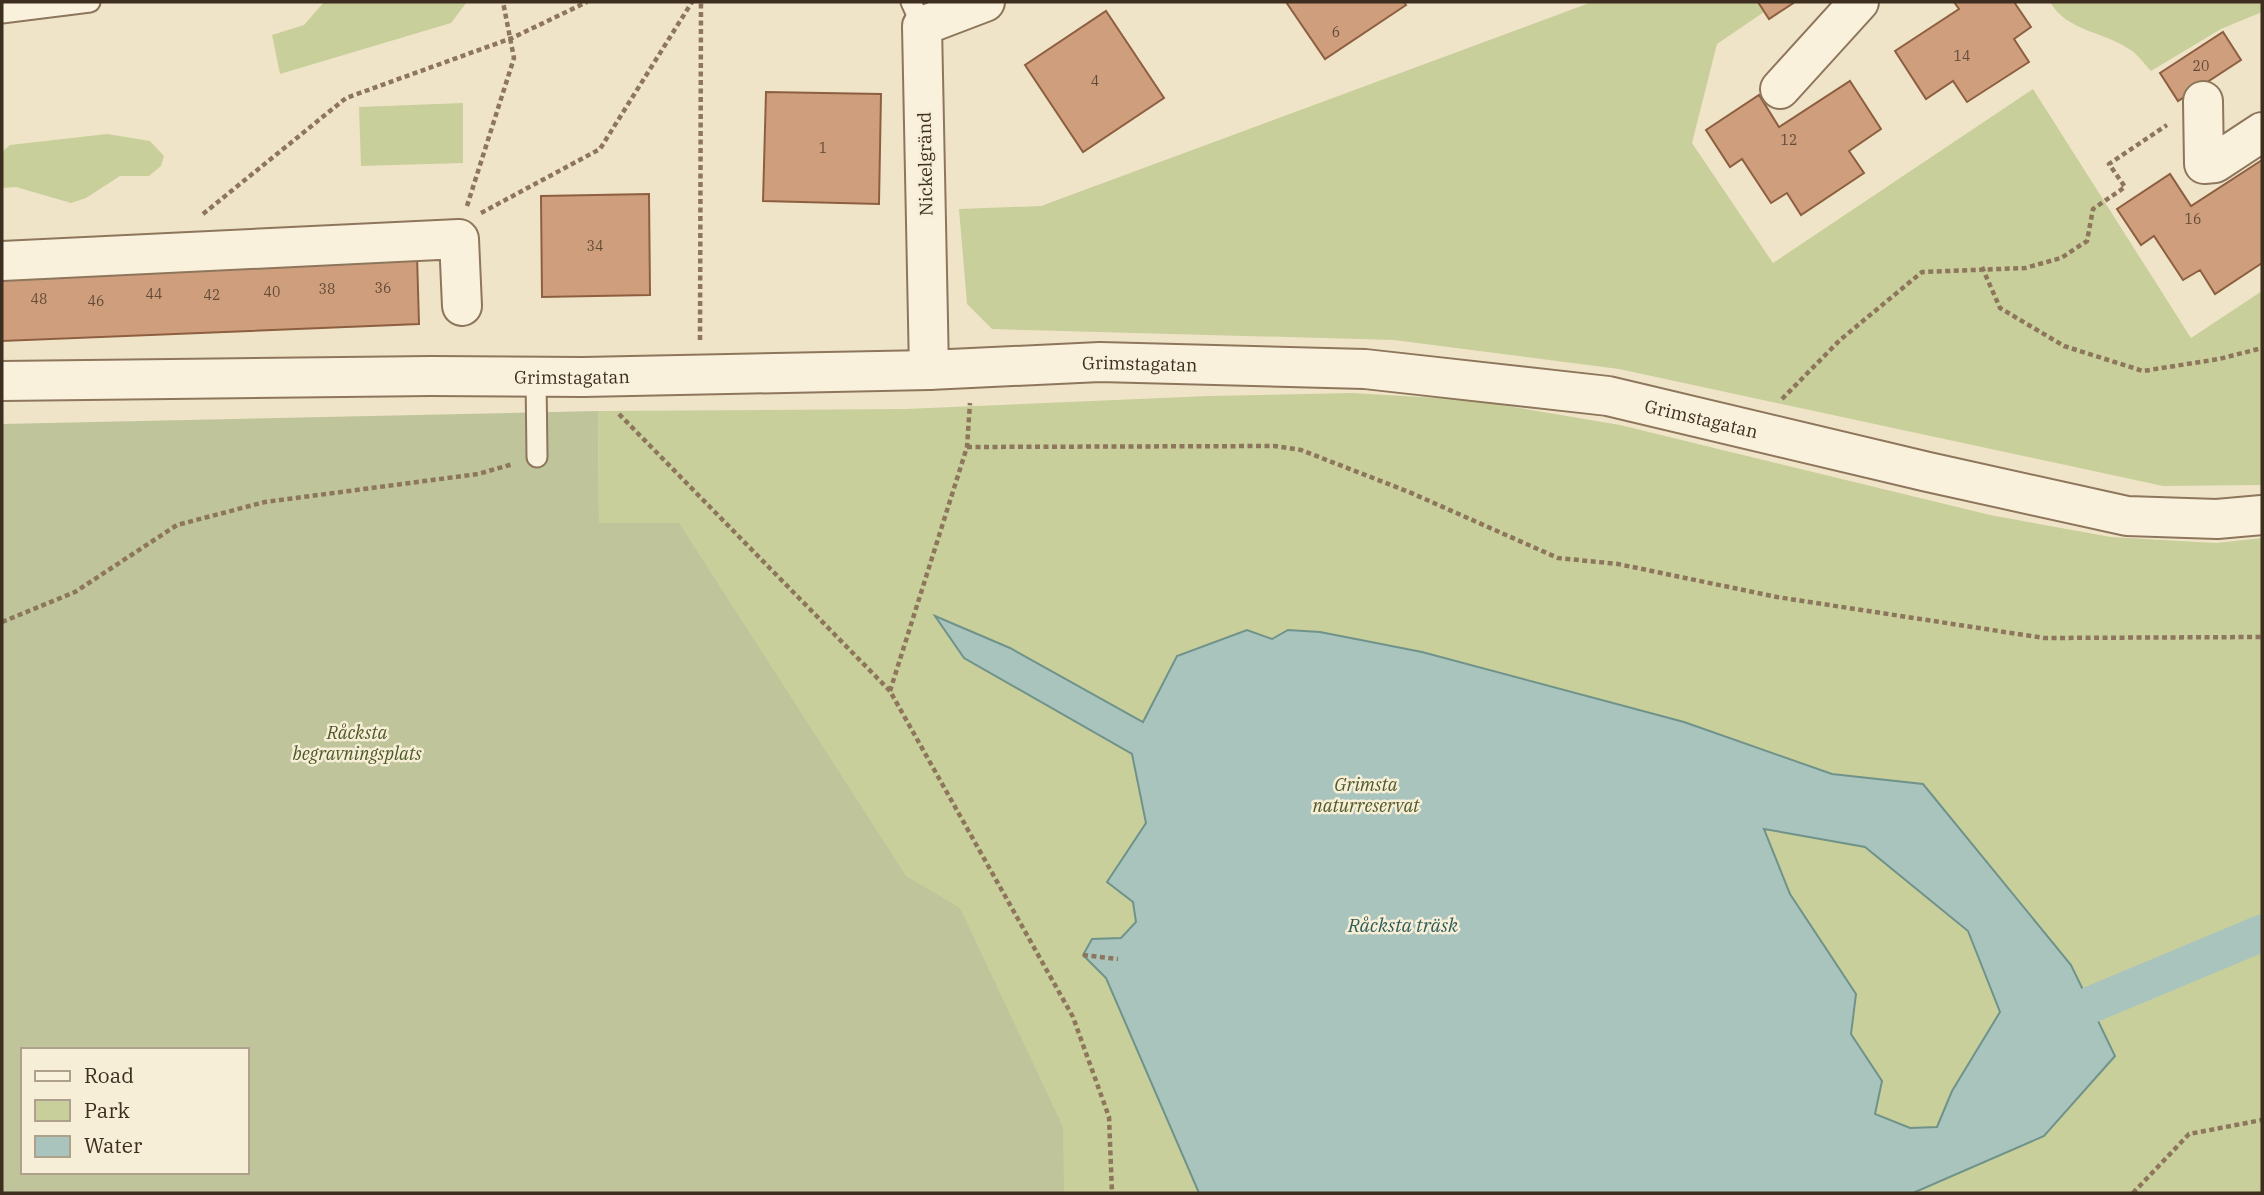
<svg xmlns="http://www.w3.org/2000/svg" width="2264" height="1195" viewBox="0 0 2264 1195" font-family="'IBM Plex Serif',serif">
	<rect width="100%" height="100%" fill="#f0e4c8"/>
	<path fill="#c9cf9b" fill-rule="evenodd" d="M324,2h143l-16,21 -171,51 -8,-39 32,-10z
		M1592,2h166l6,10 -47,32 -25,99 81,120 260,-174 158,249 71,-47v194l-99,1 -544,-117 -225,-29 -402,-11 -25,-25 -8,-95 82,-3z
		M2050,2h212v10l-41,17 -70,42c-6,-6 -12,-15 -19,-20 -25,-19 -65,-19 -82,-49z
		M463,103v60l-102,3 -2,-59z
		M107,134l43,7 14,15 -3,10 -12,10h-29l-34,22 -15,5 -55,-16 -14,1v-36l8,-7z
		M1352,393l120,7 148,25 370,90 121,22 105,6 46,-5v655h-2260v-712l597,42 -1,-112 307,-2 303,-13zM23,1050h224v122h-224z"/>
	<path fill="#bfc49a" fill-rule="evenodd" d="M598,411l1,112h80l227,353 54,32 103,219 1,66h-1062v-769zM23,1050h224v122h-224z"/>
	<path fill="#a9c4bc" stroke="#6f938a" stroke-width="2" fill-rule="evenodd" d="M935,616l75,32 133,74 34,-66 70,-26 25,9 16,-9 32,2 102,20 262,70 148,52 91,10 148,181 44,91 -71,80 -131,57h-714l-93,-215 -23,-23 9,-16 29,-1 15,-16 -3,-20 -26,-20 39,-59 -14,-69 -168,-96zM1764,829l101,18 103,84 32,81 -48,79 -15,36 -27,1 -35,-14 7,-33 -31,-47 5,-40 -66,-100z"/>
	<g fill="none" stroke-linecap="round" stroke-linejoin="round">
		<path stroke="#a9c4bc" stroke-width="37" d="M2090,1005l172,-72"/>
	</g>
	<path fill="#cf9f7d" stroke="#8d5f41" stroke-width="2" d="M1286,2h118l2,3 -81,54z
		M1758,2h37l-26,17z
		M1954,2h60l17,25 -17,12 15,23 -62,40 -14,-21 -27,18 -31,-48 64,-42z
		M1106,11l58,87 -81,54 -58,-87z
		M2223,32l18,28 -63,41 -18,-28z
		M1850,81l31,48 -32,22 15,22 -63,42 -14,-22 -16,10 -29,-44 -12,8 -24,-37 53,-35 20,32z
		M766,92l115,2 -2,110 -116,-3z
		M2262,160v103l-47,31 -15,-24 -17,10 -29,-44 -13,9 -24,-36 53,-35 21,32z
		M649,194l1,101 -108,2 -1,-101z
		M417,255l2,69 -417,17v-69z"/>
	<g fill="none" stroke-linecap="round" stroke-linejoin="round">
		<g stroke="#8d765c" stroke-width="23">
			<path id="lane" d="M911,2l11,24
				M2,13l88,-11
				M536,377l1,80"/>
		</g>
		<g stroke="#8d765c" stroke-width="42">
			<g id="street">
				<path d="M1780,89l79,-87"/>
				<path d="M2203,101l1,63 11,-1 47,-31"/>
				<path d="M2,261l457,-22 3,67"/>
				<path d="M929,370l-7,-344 63,-24"/>
				<path id="s1" d="M2,381l429,-5 152,1 346,-7 171,-8 265,7 243,27 320,76 199,44 90,3 45,-4"/>
			</g>
		</g>
		<path stroke="#8d765c" stroke-width="4.5" stroke-dasharray="5 3.5" stroke-linecap="butt" d="M467,206l47,-148 -11,-56
			M481,213l119,-64 92,-147
			M203,214l143,-116 166,-60 75,-36
			M1982,267l18,41 64,38 79,25 76,-12 43,-11
			M700,340l1,-338
			M1782,399l58,-59 82,-68 103,-4 36,-10 26,-17 6,-32 32,-22 -16,-23 58,-39
			M619,414l271,277 183,326 36,100 3,76
			M967,447l307,-1 27,4 108,42 149,66 60,6 159,33 267,41 218,-1
			M2,622l73,-30 102,-67 88,-23 213,-28 35,-10
			M890,691l77,-244 3,-44
			M1083,955l35,4
			M2133,1193l56,-59 73,-14"/>
		<use href="#lane" stroke="#faf1dc" stroke-width="19"/>
		<use href="#street" stroke="#faf1dc" stroke-width="38"/>
	</g>
	<g text-anchor="middle" dominant-baseline="central" stroke-width="5" stroke-linejoin="round" paint-order="stroke">
		<g font-size="14" fill="#624a37">
			<text x="1336" y="32">6</text>
			<text x="1962" y="56">14</text>
			<text x="2201" y="66">20</text>
			<text x="1095" y="81">4</text>
			<text x="1789" y="140">12</text>
			<text x="823" y="148">1</text>
			<text x="2193" y="219">16</text>
			<text x="595" y="246">34</text>
			<text x="383" y="288">36</text>
			<text x="327" y="289">38</text>
			<text x="272" y="292">40</text>
			<text x="154" y="294">44</text>
			<text x="212" y="295">42</text>
			<text x="39" y="299">48</text>
			<text x="96" y="301">46</text>
		</g>
		<g font-size="18" fill="#3d2e20" stroke="#f7eed8">
			<text transform="translate(925 164) rotate(-91)">Nickelgränd</text>
			<text stroke="none"><textPath href="#s1" startOffset="1138">Grimstagatan</textPath></text>
			<text stroke="none"><textPath href="#s1" startOffset="570">Grimstagatan</textPath></text>
			<text stroke="none"><textPath href="#s1" startOffset="1704">Grimstagatan</textPath></text>
		</g>
		<g font-size="18" font-style="italic" fill="#4d5a26" stroke="#f7eed8">
			<text x="357" y="732">Råcksta<tspan x="357" dy="21">begravningsplats</tspan></text>
			<text x="1366" y="784">Grimsta<tspan x="1366" dy="21">naturreservat</tspan></text>
		</g>
		<g font-size="19" font-style="italic" fill="#2f5d5a" stroke="#f7eed8">
			<text x="1403" y="925">Råcksta träsk</text>
		</g>
	</g>
	<rect width="2264" height="1195" fill="none" stroke="#3d2e20" stroke-width="7"/>
	<rect x="21" y="1048" width="228" height="126" fill="#f7eed8" stroke="#ada18e" stroke-width="2"/>
	<rect x="35" y="1071" width="35" height="10" fill="#faf1dc" stroke="#ada18e" stroke-width="2"/>
	<text x="84" y="1083" font-size="21" fill="#3d2e20">Road</text>
	<rect x="35" y="1100" width="35" height="21" fill="#c9cf9b" stroke="#ada18e" stroke-width="2"/>
	<text x="84" y="1118" font-size="21" fill="#3d2e20">Park</text>
	<rect x="35" y="1136" width="35" height="21" fill="#a9c4bc" stroke="#ada18e" stroke-width="2"/>
	<text x="84" y="1153" font-size="21" fill="#3d2e20">Water</text>
</svg>
